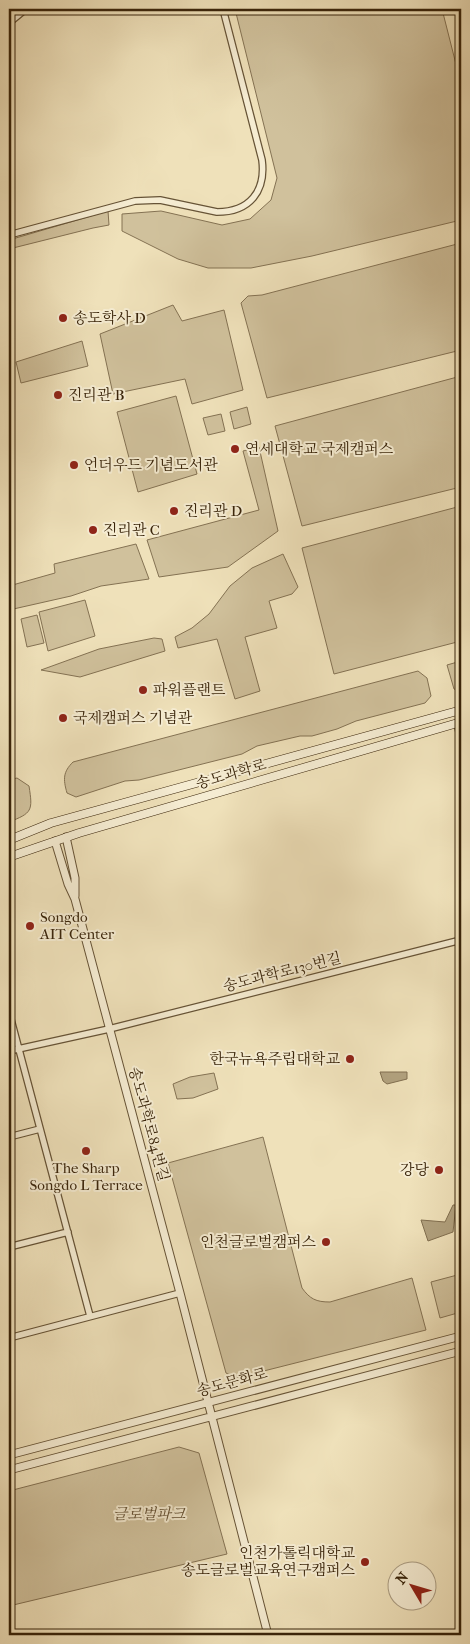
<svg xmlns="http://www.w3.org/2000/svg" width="470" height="1644" viewBox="0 0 470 1644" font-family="'IM FELL French Canon','Noto Serif KR',serif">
	<rect width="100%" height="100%" fill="#efe1ba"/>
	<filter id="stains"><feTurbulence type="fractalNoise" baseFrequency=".004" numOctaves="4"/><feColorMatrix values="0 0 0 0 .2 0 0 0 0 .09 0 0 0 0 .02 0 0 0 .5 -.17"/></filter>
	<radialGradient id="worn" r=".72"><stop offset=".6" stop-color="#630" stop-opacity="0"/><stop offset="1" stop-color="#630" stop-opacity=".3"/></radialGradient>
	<path fill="#d0c19c" stroke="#847253" d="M235,9h207l19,75v136l-149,36 -61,12h-43l-30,-9 -56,-28v-17l39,-3 61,14 28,-6 21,-19 6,-22z
		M108,211l1,14 -16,3 -84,21v-9z
		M461,243v107l-194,48 -26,-95 7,-7 14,-1z
		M173,305l9,16 42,-11 19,80 -51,14 -7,-25 -72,15 -13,-60z
		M82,341l6,25 -67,17 -5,-21z
		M461,376v111l-159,39 -27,-100z
		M176,396l21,78 -59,18 -21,-80z
		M247,407l4,17 -17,5 -4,-17z
		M221,414l4,17 -17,4 -5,-17z
		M259,447l19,84 -50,36 -69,10 -12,-37 112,-30 -16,-59z
		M461,506v135l-127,33 -32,-126z
		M136,544l13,35 -48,7 -30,10 -62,14v-24l46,-13 -1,-9z
		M283,554l15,33 -6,7 -23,7 8,27 -32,9 15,54 -25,8 -18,-60 -39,9 -3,-11 17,-9 17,-14 21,-28 22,-18z
		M85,600l10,36 -47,15 -9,-39z
		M37,615l7,28 -17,4 -6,-28z
		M154,638l8,1 3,12 -85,26 -39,-7 58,-21z
		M461,661v31l-7,-3 -7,-24z
		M418,671l9,7 4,18 -6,7 -69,18 -19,8 -25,7h-12l-43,10 -15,8 -103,26 -14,1 -49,16 -9,-4c-4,-14 -4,-21 6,-31z
		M17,778l12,8c4,25 3,27 -20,36v-42z
		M214,1073l4,16 -25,9 -16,1 -4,-15 17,-7z
		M263,1137l39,151c8,11 14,14 28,14l82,-24 14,52 -190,48 -10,-5 -58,-210z
		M461,1274v38l-21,6 -9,-36z
		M179,1447l20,6 28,101 -218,52v-115z"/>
	<path fill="#b1a17e" stroke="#816f50" d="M380,1072h27v7l-20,5 -4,-3z
		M453,1205h3l-3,27 -25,9 -7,-21 24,2z"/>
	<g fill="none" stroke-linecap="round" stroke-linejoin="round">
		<g stroke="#665336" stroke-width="8">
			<path id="minor" d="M9,23l17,-14
				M9,235l126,-34 25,-1 57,12c33,0 49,-21 45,-52l-39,-151
				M457,723l4,18
				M9,1012l81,304
				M9,1051l100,-22 352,-89
				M9,1137l31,-8
				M9,1247l59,-15
				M9,1338l171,-45"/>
		</g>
		<g stroke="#665336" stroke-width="9">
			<path id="tertiary" d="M66,837l9,41v18
				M55,841l13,43 7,15 105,394 88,342
				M9,1455l452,-119
				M9,1470l452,-119"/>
		</g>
		<g stroke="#39240a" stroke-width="9">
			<path id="secondary" d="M9,840l42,-17 410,-113
				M9,857l70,-24 382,-111"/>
		</g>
		<use href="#minor" stroke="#f5ecd2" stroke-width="5.5"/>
		<use href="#tertiary" stroke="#f5ecd2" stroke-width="7"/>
		<use href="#secondary" stroke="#f5ecd2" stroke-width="8"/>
	</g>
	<g fill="#8f2418" stroke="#f5ecd2" stroke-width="2">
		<circle cx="63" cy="318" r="5"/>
		<circle cx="58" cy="395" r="5"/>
		<circle cx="235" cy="449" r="5"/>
		<circle cx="74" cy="465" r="5"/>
		<circle cx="174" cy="511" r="5"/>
		<circle cx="93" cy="530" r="5"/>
		<circle cx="143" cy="690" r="5"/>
		<circle cx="63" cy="718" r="5"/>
		<circle cx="30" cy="926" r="5"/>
		<circle cx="350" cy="1059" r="5"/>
		<circle cx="86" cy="1151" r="5"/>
		<circle cx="439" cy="1170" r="5"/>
		<circle cx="326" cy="1242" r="5"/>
		<circle cx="365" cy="1562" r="5"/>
	</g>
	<g text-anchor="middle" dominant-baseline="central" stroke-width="4" stroke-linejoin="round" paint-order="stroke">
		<g font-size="15" fill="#39240a" stroke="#f5ecd2" text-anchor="start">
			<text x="73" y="318">송도학사 D</text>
			<text x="68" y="395">진리관 B</text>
			<text x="245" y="449">연세대학교 국제캠퍼스</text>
			<text x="84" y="465">언더우드 기념도서관</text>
			<text x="184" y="511">진리관 D</text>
			<text x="103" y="530">진리관 C</text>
			<text x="153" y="690">파워플랜트</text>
			<text x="73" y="718">국제캠퍼스 기념관</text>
			<text x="40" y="917">Songdo<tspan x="40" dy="17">AIT Center</tspan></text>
			<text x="340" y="1059" text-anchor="end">한국뉴욕주립대학교</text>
			<text x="86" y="1168" text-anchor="middle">The Sharp<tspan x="86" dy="17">Songdo L Terrace</tspan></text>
			<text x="429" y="1170" text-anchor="end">강당</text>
			<text x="316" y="1242" text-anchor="end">인천글로벌캠퍼스</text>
			<text x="355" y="1553" text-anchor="end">인천가톨릭대학교<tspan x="355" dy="17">송도글로벌교육연구캠퍼스</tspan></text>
		</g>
		<g font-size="15" fill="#39240a" stroke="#f5ecd2">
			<text transform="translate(231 774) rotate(-16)">송도과학로</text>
			<text transform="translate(282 972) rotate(-14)">송도과학로130번길</text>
			<text transform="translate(149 1124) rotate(75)">송도과학로84번길</text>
			<text transform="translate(232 1382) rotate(-15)">송도문화로</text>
		</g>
		<g font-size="15" font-style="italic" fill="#5f4b2e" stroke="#f5ecd2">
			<text x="149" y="1514">글로벌파크</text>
		</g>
	</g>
	<rect width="470" height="1644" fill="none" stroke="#efe1ba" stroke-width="30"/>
	<rect x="10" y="10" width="450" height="1624" fill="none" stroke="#39240a" stroke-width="2.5"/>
	<rect x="15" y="15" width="440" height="1614" fill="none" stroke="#39240a"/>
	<g transform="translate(412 1586) rotate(308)"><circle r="24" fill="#f5ecd2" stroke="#aa9c82"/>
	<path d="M0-4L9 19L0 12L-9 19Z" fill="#8f2418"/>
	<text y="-8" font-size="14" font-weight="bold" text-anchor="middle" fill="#39240a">N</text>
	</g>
	<rect width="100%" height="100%" filter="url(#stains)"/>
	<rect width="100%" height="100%" fill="url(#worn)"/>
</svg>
